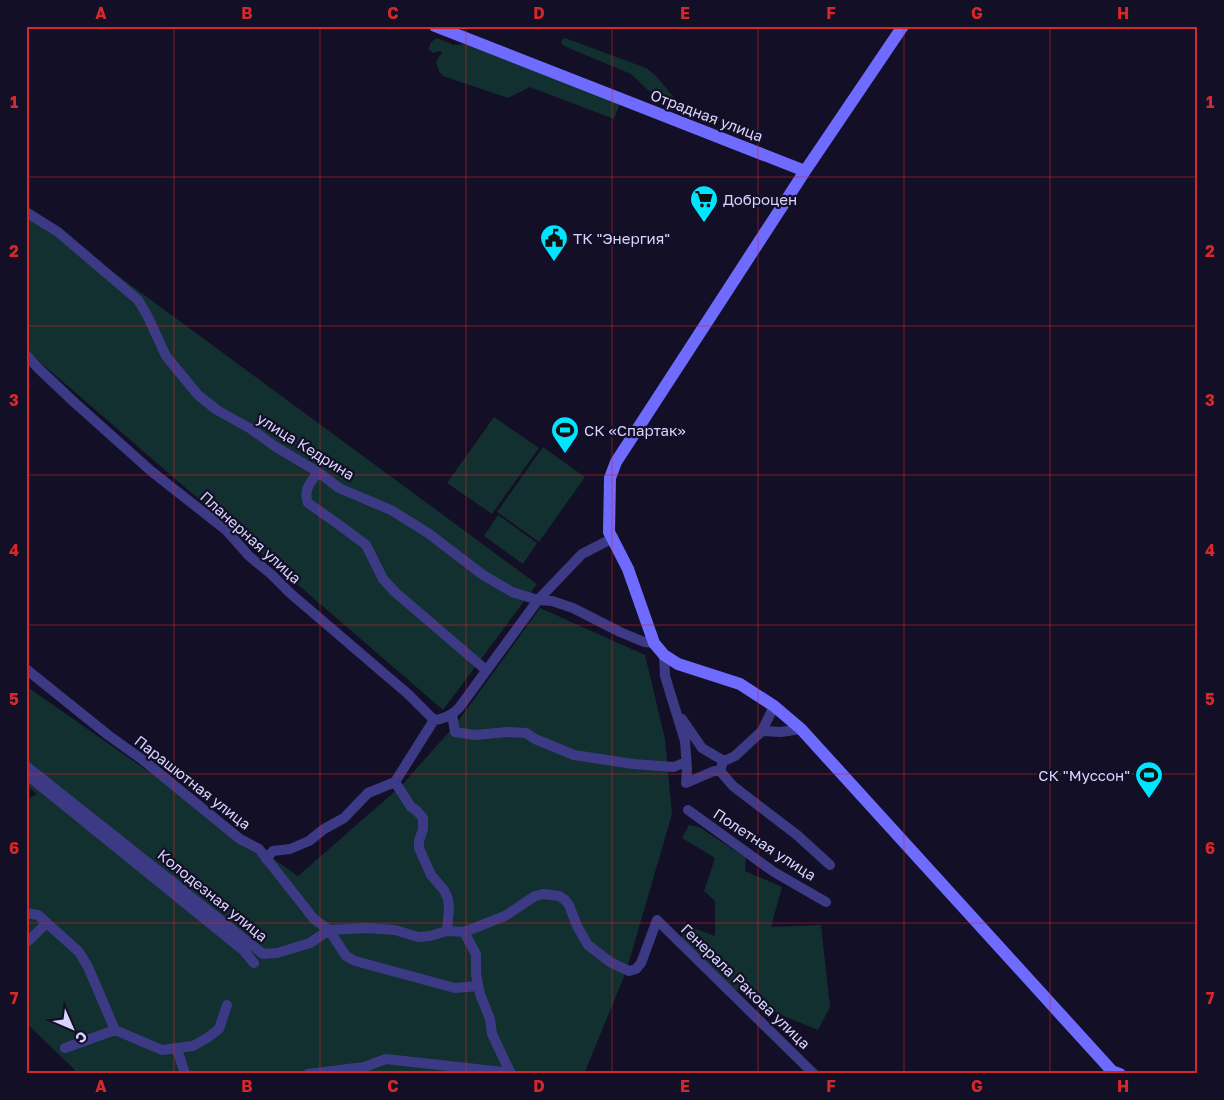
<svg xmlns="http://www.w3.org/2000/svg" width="1224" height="1100" viewBox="0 0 1224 1100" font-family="'Golos Text',sans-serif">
	<rect width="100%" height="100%" fill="#130f26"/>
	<path fill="#12302f" d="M437,38l16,7 11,-1 156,59 -6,16 -84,-32 -22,11 -65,-22 -4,-5 -3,-9 6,-10 -2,-1 -7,2 -5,-4 3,-7z
		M565,38l81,30 10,8 20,24 -27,-9 -18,-17 -67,-28 -3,-3 1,-3z
		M26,208l511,376 -94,126 -417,-360z
		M494,417l45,31 -47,66 -45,-31z
		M543,447l42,30 -46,65 -42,-30z
		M498,515l39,28 -14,21 -39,-28z
		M540,608l105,47 20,84 7,75 -46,158 -42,102h-507l-3,-5 -48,-46v-223l11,-6 -11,-9v-99l272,190 103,-90 55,-62z
		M689,825l10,2 47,31 -1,13 37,16 -11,40 50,-2 9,82 -12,23 -42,-17 -10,-12 -38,-14 -47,-45 4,-17 30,11v-35l-11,-10 11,-33 -33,-20z"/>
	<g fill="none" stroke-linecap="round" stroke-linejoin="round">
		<path stroke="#3d3a85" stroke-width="10" d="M26,212l32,20 80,68 9,15 19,41 32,39 19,15 34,19 25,18 42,25 21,16 52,22 37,23 55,42 29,17 26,8 14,1 21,7 47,24 24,10 10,1
			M26,355l13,14 35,33 77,69 75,59 23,26 22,18 19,19 118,101 26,26
			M318,472c-8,11 -15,18 -10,31l30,21 28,21 17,34 12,13 91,78
			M664,655l1,21 20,65 2,28 -1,14 28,-12h6
			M26,669l82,66 35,25 97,79 19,10 55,70 15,11 17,26 9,5 100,27 23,-2
			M452,714l3,18 20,3 33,-3 18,1 9,6 39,16 59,9 41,3 12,-5
			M682,719l20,29 22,13 11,-5 27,-25 19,1 20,-3
			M762,731l12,-25
			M722,765l-2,6 13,15 64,49 33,30
			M26,766l237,188 14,-1 33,-10 19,-13 37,-2 29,2 23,7 12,-1 17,-5 17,1 41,-16 30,-20 8,-2 16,2 6,4 4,5 8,21 11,19 22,17 19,9 7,-2 5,-6 16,-43 157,154
			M26,774l217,176 11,13
			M395,782l16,25 5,3 7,8v11l-4,12v7l12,27 13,15 4,9 1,10 -2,22
			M688,810l86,62 52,30
			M266,859l7,-8 17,-2 19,-8 15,-12 20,-11 24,-25 27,-11 39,-62c11,-1 18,-5 25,-12l79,-108 44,-46 31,-16
			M26,913l12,2 41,37 9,15 27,63
			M464,932l12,22v20l4,20 10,25 2,15 19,40
			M26,943l21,-20
			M65,1048l50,-18 47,20 31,-4 14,-8 12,-9 8,-24
			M177,1049l8,25
			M308,1074l56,-7 22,-8 125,14"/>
		<path stroke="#6f6bff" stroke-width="12" d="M435,26l370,145
			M903,26l-98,145 -189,291 -6,16 -1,54 19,37 26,74 10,12 14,9 62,20 34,22 27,23 311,342 8,3"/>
	</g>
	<path fill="none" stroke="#d62828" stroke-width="1" stroke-opacity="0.55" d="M174,26v1048M320,26v1048M466,26v1048M612,26v1048M758,26v1048M904,26v1048M1050,26v1048M26,177h1172M26,326h1172M26,475h1172M26,625h1172M26,774h1172M26,923h1172"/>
	<defs>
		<g id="supermarket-pin" transform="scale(1.4375)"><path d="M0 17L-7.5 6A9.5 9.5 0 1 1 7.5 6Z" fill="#00e5ff" stroke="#130f26"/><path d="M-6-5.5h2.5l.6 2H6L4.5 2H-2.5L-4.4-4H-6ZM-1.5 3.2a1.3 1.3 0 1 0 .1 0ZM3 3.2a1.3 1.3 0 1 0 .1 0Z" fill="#111"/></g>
		<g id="civic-pin" transform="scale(1.4375)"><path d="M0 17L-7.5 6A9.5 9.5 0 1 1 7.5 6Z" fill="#00e5ff" stroke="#130f26"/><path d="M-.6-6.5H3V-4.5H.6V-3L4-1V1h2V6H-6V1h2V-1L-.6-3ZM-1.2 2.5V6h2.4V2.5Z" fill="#111"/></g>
		<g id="stadium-pin" transform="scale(1.4375)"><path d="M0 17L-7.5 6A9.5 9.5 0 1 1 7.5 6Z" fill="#00e5ff" stroke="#130f26"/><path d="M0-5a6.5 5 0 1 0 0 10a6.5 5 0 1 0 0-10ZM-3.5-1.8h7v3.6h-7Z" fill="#111"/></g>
	</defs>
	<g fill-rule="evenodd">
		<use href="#supermarket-pin" x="704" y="199"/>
		<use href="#civic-pin" x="554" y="238"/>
		<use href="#stadium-pin" x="565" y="430"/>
		<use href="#stadium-pin" x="1149" y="775"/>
	</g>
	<g text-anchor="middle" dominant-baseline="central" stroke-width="4.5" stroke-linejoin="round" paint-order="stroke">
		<g font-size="15" fill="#d9d4ff" stroke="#130f26">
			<text transform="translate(707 115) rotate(21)">Отрадная улица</text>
			<text transform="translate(306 446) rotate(32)">улица Кедрина</text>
			<text transform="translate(251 537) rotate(42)">Планерная улица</text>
			<text transform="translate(193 782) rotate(38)">Парашютная улица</text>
			<text transform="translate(765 844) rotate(33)">Полетная улица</text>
			<text transform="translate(213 895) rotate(39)">Колодезная улица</text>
			<text transform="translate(746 986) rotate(44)">Генерала Ракова улица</text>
		</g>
		<g font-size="15" fill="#d9d4ff" stroke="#130f26" text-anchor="start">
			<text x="723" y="199">Доброцен</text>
			<text x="573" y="238">ТК "Энергия"</text>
			<text x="584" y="430">СК «Спартак»</text>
			<text x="1130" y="775" text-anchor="end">СК "Муссон"</text>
		</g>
	</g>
	<rect width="1224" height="1100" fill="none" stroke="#130f26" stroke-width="55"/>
	<g transform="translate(72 1028) rotate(135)" stroke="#130f26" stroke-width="4" paint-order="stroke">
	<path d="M0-4L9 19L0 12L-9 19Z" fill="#d9d4ff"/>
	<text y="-8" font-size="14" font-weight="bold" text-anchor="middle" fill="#d9d4ff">С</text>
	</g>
	<rect x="28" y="28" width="1168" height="1044" fill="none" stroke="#d62828" stroke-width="2"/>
	<g font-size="16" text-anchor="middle" font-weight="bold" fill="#d62828">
		<text x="101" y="19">A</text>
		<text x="247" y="19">B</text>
		<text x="393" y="19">C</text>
		<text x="539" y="19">D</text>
		<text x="685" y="19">E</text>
		<text x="831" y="19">F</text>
		<text x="977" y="19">G</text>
		<text x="1123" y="19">H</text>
		<text x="14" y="108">1</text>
		<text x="1210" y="108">1</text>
		<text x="14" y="257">2</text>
		<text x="1210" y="257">2</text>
		<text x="14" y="406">3</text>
		<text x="1210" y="406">3</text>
		<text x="14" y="556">4</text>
		<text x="1210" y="556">4</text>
		<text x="14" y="705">5</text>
		<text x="1210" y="705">5</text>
		<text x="14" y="854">6</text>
		<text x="1210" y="854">6</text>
		<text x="14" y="1004">7</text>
		<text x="1210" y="1004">7</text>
		<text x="101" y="1092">A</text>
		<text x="247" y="1092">B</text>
		<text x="393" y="1092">C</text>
		<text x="539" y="1092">D</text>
		<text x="685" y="1092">E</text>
		<text x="831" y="1092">F</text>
		<text x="977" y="1092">G</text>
		<text x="1123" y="1092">H</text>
	</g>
</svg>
